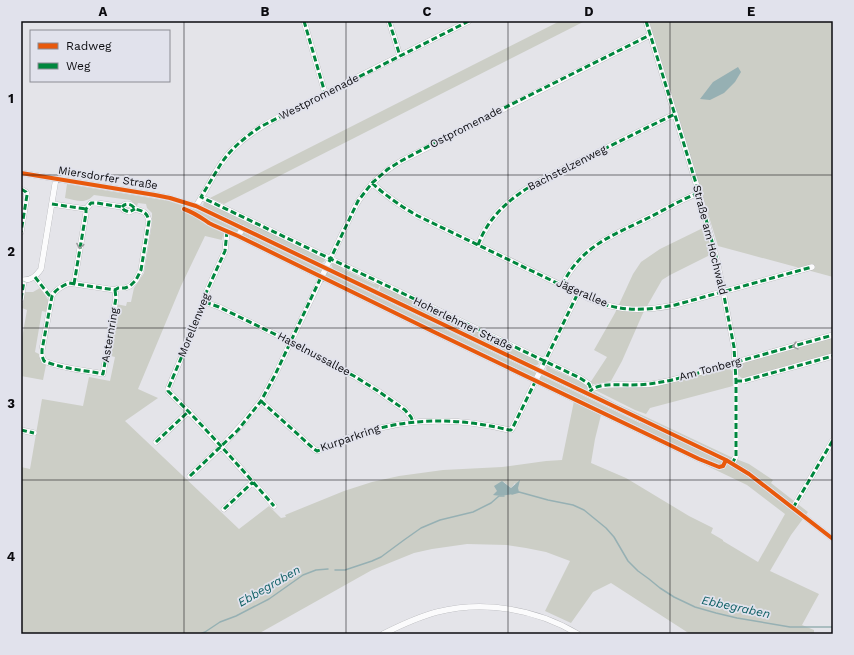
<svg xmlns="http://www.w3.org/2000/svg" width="854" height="655" viewBox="0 0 854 655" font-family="'Work Sans',sans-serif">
	<rect width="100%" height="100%" fill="#e4e4e9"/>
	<path fill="#cccec6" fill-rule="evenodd" d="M560,21h25l-361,183 -14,-6z
		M649,21h184v256l-115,-31z
		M67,184l102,17 30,10 441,212 3,-5 -50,-24v-3l22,12 29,13 87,41 18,7 24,16 -2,3 37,29 -17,23 -21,36 49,23 -17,31 12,5v4h-124l-79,-51 -18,9 -22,31 -26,-12 25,-50 -24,-9 -20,-4 -19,-3 -40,-1 -35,5 -18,4 -42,17 -114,64h-237v-167l9,2 12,-70 41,7 6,-29 21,4 5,-24 -8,-2 9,-51 10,2 1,-4h4l3,-14 10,-15 8,-50v-10l-5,-5 -1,-4 -8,-1 -1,3 -7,-6 -36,-5c-10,10 -17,5 -29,3zM225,227l83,42 122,58 100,49 44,25 -12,59 -16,1 -44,6 -59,3 -44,6 -27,6 -28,9 -59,24 1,2 -5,1 -12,-12 -30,23 -114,-108 33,-23 -20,-9 43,-103 24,-50 17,4zM601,415l146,70 38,29 -27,48 -35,-21v-1l-12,-7 2,-5 -24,-12 -63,-38 -35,-15 4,-24zM504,482l7,6 4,-5 3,5v4l-19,4 -2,-5z
		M204,202h2l118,56 1,3 -3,2 -3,-1 -114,-54 -2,-3z
		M707,226l5,28 -42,21 -8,5 -19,33 -21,48 -11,20 -16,3h-2l-3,-1 17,-26 -13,-7 21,-37 18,-39 8,-12 19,-13z
		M333,263l9,4 1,2 31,15 2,-1 4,2 -2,4 -45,-20 -2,-5z
		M381,285l60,29 3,4 -3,3 -62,-30z
		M40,288l9,13 -3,11 -4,-1 -7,41 4,2 3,9 4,2 -3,15 -22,-4v-32l6,-34 -5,-2 3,-16h8z
		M451,319l86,41 2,4 -2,1h-4l-84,-41 -2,-2 1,-2z
		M833,337v17l-90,25 -5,-4 -1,-8 2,-4z
		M547,366h3v2l31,14h2l5,5 -2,4 -39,-19 -1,-4z
		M725,368h4l3,3 1,15 -83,22 -4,6 -11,-4 -40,-20c16,-4 33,-1 49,-3 28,-3 55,-12 81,-19z"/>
	<path fill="#96b0b3" d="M738,67l3,5 -6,10 -11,11 -14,7 -10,-1 13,-17z
		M520,480l-2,8 1,4c-9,3 -17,5 -26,3l4,-4 -3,-5 8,-5 9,7z"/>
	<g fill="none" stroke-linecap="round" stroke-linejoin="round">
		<path stroke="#96b0b3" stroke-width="1.5" d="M512,494l7,-2 29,8 25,5 11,5 22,18 8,9 14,24 10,10 11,8 11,9 14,9 21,10 21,6 21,5 53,9h43
			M335,570h10l27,-9 9,-4 23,-17 17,-12 19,-8 33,-8 18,-9 8,-7h5
			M200,634l5,-2 15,-10 16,-6 33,-17 34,-24 13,-5 12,-1"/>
		<g stroke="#abacb0" stroke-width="6">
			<path id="minor" d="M304,21l21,72
				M389,21l11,35
				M646,21l53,172 18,67 17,87 2,34v75l-4,8
				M21,173l134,22 15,3 26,8 530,254 23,14 84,65
				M372,183c14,13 30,24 46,33l172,83c30,13 54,12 85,6l137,-38
				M21,189l5,3 1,3 -6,37
				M201,197l379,181 9,6 2,5
				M52,204l34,5
				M196,206c13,-19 21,-42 38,-58 21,-21 49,-33 75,-46 53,-28 107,-54 160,-81
				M243,228l-5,8 194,95 267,128 20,8 4,-1 3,-6
				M227,231l-2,20 -20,44 -1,9 -36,85v2c37,36 71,75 106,115
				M478,245c18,-49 69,-68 112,-89 28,-14 56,-28 85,-42
				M35,277l14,18 3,1
				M21,280c10,1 15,-4 20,-11l15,-91
				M74,284l12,-71v-4l5,-6h6l25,4 2,3 5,2 6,-3
				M562,285c20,-40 50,-49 88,-68 16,-8 32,-18 49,-24
				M115,290l1,8 -13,76c-19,-4 -40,-5 -59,-13l-2,-5v-6l10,-54c3,-6 10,-10 17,-13l46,7 3,-2h7l5,-2 6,-6 5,-10 8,-49c-2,-9 -6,-10 -14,-12 -3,-5 -9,-7 -13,-2
				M21,299l3,-18
				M205,302l14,5 72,35 63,34 24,15 27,19 6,7 2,5
				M736,381h7l90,-25
				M590,391c8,-10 48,-5 62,-7 21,-3 42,-10 63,-16 39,-11 79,-22 118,-33
				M261,401l53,48 3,2 3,-1c14,-6 28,-13 43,-17 48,-16 98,-15 146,-3h2l2,-3 65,-134
				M21,430l13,3
				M156,442l33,-31
				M190,476l32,-30 21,-23 18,-22 14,-26 80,-168c11,-20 26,-34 46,-46l249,-126
				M793,508l40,-68
				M224,509l29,-27
				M383,634c18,-9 35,-17 54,-22 47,-12 99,-3 141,22"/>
		</g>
		<use href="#minor" stroke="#fbfbfc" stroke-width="5.5"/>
		<path stroke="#00873e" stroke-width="3" stroke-dasharray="6 3" stroke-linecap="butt" d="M304,21l21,72
			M389,21l11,35
			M469,21l-209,106c-16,11 -31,23 -41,40 -6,10 -12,20 -18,30l379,181 9,6 2,5
			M646,21l53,172 18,67 17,87 2,34v75l-4,8
			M372,183c14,13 30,24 46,33l172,83c30,13 54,12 85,6l137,-38
			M21,189l5,3 1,3 -6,37
			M52,204l34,5
			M227,231l-2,20 -20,44 -1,9 -36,85v2c37,36 71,75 106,115
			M478,245c18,-49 69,-68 112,-89 28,-14 56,-28 85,-42
			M329,262l29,-61 14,-18 16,-14 13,-8 41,-22 208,-104
			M35,277l14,18 3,1
			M74,284l12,-71v-4l5,-6h6l25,4 2,3 5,2 6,-3
			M562,285c20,-40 50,-49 88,-68 16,-8 32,-18 49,-24
			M115,290l1,8 -13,76c-19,-4 -40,-5 -59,-13l-2,-5v-6l10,-54c3,-6 10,-10 17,-13l46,7 3,-2h7l5,-2 6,-6 5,-10 8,-49c-2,-9 -6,-10 -14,-12 -3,-5 -9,-7 -13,-2
			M21,299l3,-18
			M205,302l14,5 72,35 63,34 24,15 27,19 6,7 2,5
			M543,365l35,-72
			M736,381h7l90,-25
			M589,393c5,-11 31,-8 42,-8 29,0 57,-9 84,-17 39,-11 79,-22 118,-33
			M261,401l53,48 3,2 3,-1c14,-6 28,-13 43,-17 48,-16 98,-15 146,-3h2l2,-3 24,-49
			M21,430l13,3
			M156,442l33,-31
			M190,476l48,-46 23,-29 14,-26 47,-100
			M793,508l40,-68
			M224,509l29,-27"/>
		<g stroke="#e1e2ec" stroke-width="6">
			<path id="cycleway" d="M21,173l134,22 15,3 26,8 530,254 23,14 84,65
				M184,209c11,4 16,8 25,14 10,5 20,9 29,13l194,95 267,128 20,8 4,-1 3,-6"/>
		</g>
		<use href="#cycleway" stroke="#e8590c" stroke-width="4"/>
	</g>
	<defs><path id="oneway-chevron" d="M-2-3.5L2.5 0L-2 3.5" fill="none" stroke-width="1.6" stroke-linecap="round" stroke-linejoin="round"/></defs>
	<g stroke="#9b9b9d">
		<use href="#oneway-chevron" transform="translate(80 246) rotate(99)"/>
		<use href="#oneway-chevron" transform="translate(795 346) rotate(165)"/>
	</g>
	<path fill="none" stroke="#0b0b0f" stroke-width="1" stroke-opacity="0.55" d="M184,21v613M346,21v613M508,21v613M670,21v613M21,175h812M21,328h812M21,480h812"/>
	<g text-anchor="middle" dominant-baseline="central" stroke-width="3.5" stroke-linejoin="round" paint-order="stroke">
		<g font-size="11" fill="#0b0b0f" stroke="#e1e2ec">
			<text transform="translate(319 97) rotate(-27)">Westpromenade</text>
			<text transform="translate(466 127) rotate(-27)">Ostpromenade</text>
			<text transform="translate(567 168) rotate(-27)">Bachstelzenweg</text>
			<text transform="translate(108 178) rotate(9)">Miersdorfer Straße</text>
			<text transform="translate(710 240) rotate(76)">Straße am Hochwald</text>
			<text transform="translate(582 293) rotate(23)">Jägerallee</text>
			<text transform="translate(463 324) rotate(26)">Hoherlehmer Straße</text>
			<text transform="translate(194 325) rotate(-68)">Morellenweg</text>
			<text transform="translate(110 335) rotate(-80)">Asternring</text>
			<text transform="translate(314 354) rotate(28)">Haselnussallee</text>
			<text transform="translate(710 369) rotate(-15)">Am Tonberg</text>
			<text transform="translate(350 438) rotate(-19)">Kurparkring</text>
		</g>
		<g font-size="12" font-style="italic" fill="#0d5f64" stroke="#e1e2ec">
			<text transform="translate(269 586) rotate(-30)">Ebbegraben</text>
			<text transform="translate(736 607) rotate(12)">Ebbegraben</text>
		</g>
	</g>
	<rect width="854" height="655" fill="none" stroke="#e1e2ec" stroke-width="44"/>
	<rect x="30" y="30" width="140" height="52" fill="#e1e2ec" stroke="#8b8c94"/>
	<rect x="38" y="43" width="20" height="6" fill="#e8590c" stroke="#8b8c94"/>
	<text x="66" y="50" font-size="12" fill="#0b0b0f">Radweg</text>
	<rect x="38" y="63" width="20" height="6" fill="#00873e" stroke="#8b8c94"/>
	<text x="66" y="70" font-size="12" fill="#0b0b0f">Weg</text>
	<rect x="22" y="22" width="810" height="611" fill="none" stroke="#0b0b0f" stroke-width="1.5"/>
	<g font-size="13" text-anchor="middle" font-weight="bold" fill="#0b0b0f">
		<text x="103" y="16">A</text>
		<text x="265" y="16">B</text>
		<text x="427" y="16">C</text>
		<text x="589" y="16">D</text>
		<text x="751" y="16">E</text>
		<text x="11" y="103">1</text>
		<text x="11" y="256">2</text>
		<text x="11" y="408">3</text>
		<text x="11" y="561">4</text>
	</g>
</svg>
